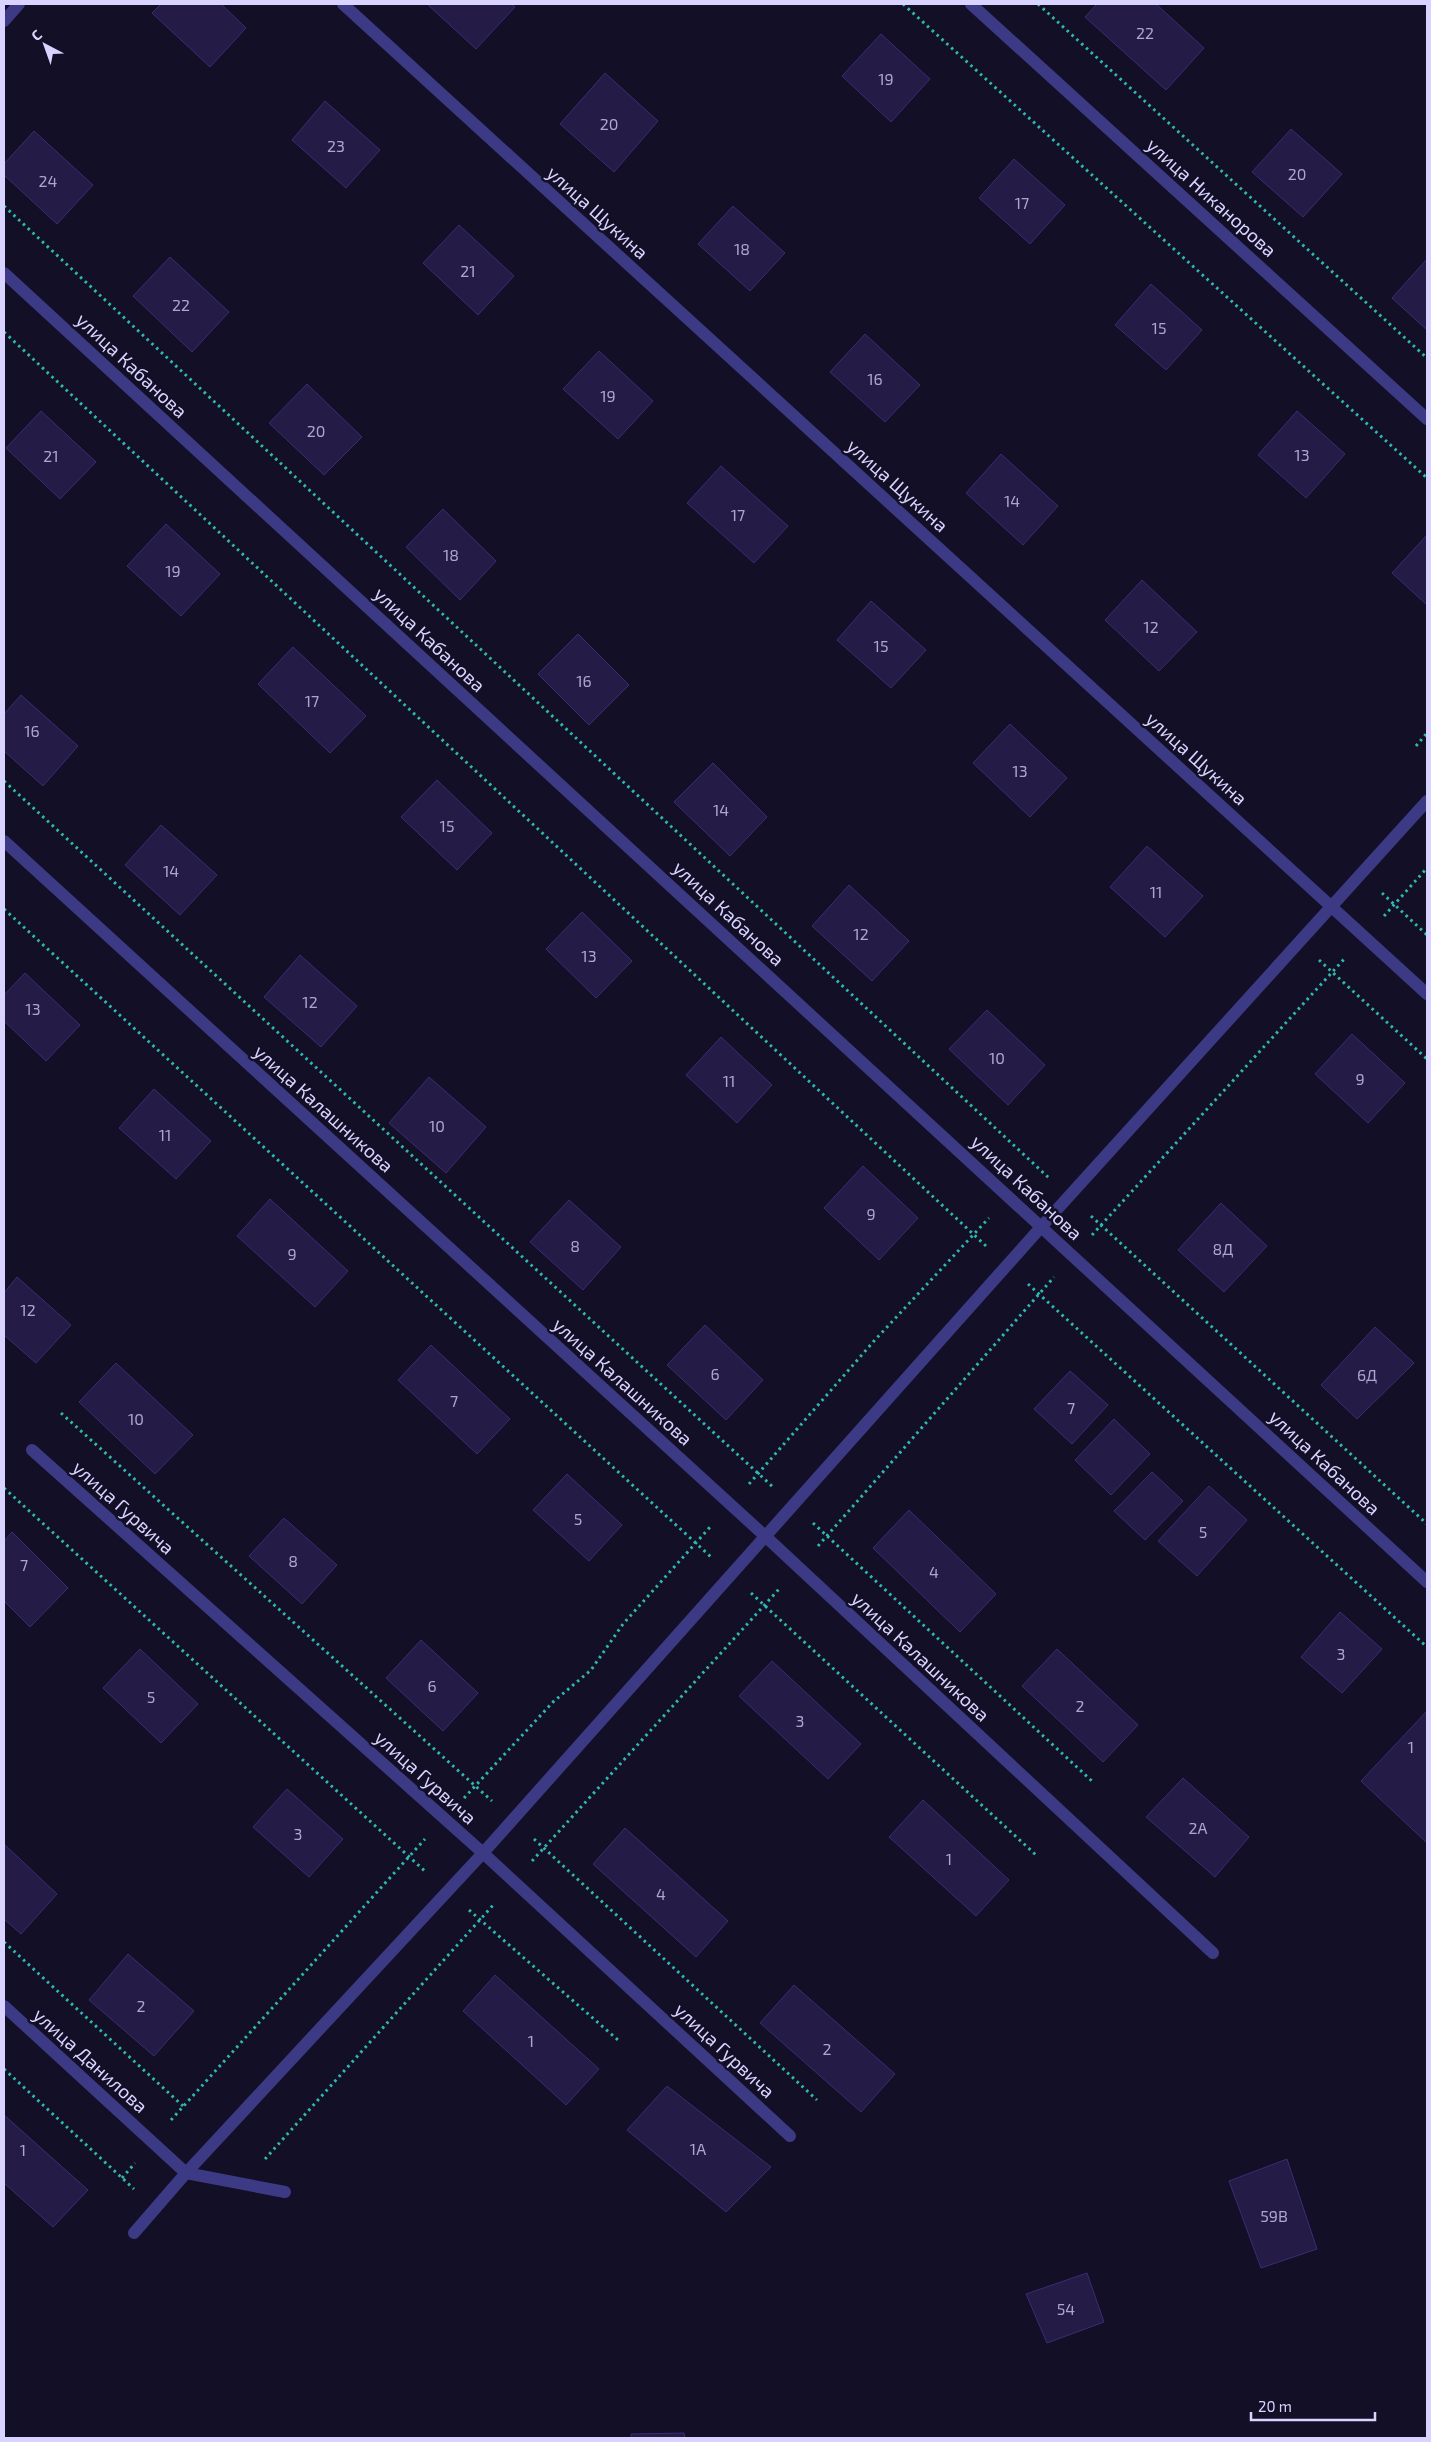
<svg xmlns="http://www.w3.org/2000/svg" width="1431" height="2442" viewBox="0 0 1431 2442" font-family="'Exo 2',sans-serif">
	<rect width="100%" height="100%" fill="#130f26"/>
	<path fill="#241b47" stroke="#3b2d73" d="M161,4h60l25,24 -36,39 -58,-54z
		M427,4h84l4,3 -39,42z
		M1097,4h59l48,44 -38,42 -81,-73z
		M881,34l49,45 -39,43 -49,-46z
		M605,73l53,48 -44,51 -54,-48z
		M325,101l55,49 -34,38 -54,-48z
		M1291,129l51,45 -39,43 -51,-45z
		M34,131l59,54 -36,39 -53,-49v-11z
		M1014,159l51,46 -35,39 -51,-46z
		M733,206l52,47 -35,38 -52,-47z
		M459,225l55,51 -36,39 -55,-52z
		M170,257l59,55 -37,40 -59,-56z
		M1427,259v71l-35,-32z
		M1151,284l51,46 -36,40 -51,-45z
		M865,334l55,51 -35,37 -55,-50z
		M599,351l54,50 -35,38 -55,-50z
		M307,384l55,53 -38,38 -55,-52z
		M41,411l55,51 -36,37 -54,-51z
		M1297,411l48,43 -39,44 -48,-43z
		M1001,454l57,52 -35,39 -57,-52z
		M721,466l67,60 -34,37 -67,-60z
		M443,509l53,52 -36,39 -54,-53z
		M166,524l54,50 -39,42 -54,-50z
		M1427,535v70l-35,-32z
		M1142,580l55,52 -38,39 -54,-51z
		M871,601l55,49 -35,38 -54,-48z
		M578,634l51,51 -40,40 -51,-51z
		M293,647l73,69 -36,37 -72,-69z
		M21,695l57,51 -35,40 -39,-35v-37z
		M1010,724l57,54 -37,39 -57,-54z
		M713,763l54,54 -37,39 -56,-54z
		M437,780l55,53 -35,37 -56,-53z
		M161,825l56,50 -37,40 -55,-50z
		M1147,846l56,50 -38,41 -55,-50z
		M849,885l60,56 -37,40 -60,-55z
		M582,912l50,49 -36,37 -50,-49z
		M300,955l57,51 -36,41 -57,-50z
		M25,973l55,52 -34,36 -42,-40v-26z
		M987,1010l58,55 -37,40 -59,-56z
		M1352,1034l53,49 -37,40 -53,-49z
		M721,1037l51,48 -35,38 -51,-48z
		M429,1077l57,50 -40,46 -57,-50z
		M154,1089l57,52 -35,38 -57,-51z
		M863,1166l55,52 -39,42 -55,-52z
		M270,1199l78,72 -33,36 -78,-71z
		M569,1200l52,47 -38,43 -53,-48z
		M1221,1203l46,43 -43,46 -46,-42z
		M17,1277l54,48 -35,38 -32,-28v-42z
		M705,1325l58,55 -37,40 -59,-55z
		M1375,1327l39,36 -57,56 -36,-34z
		M431,1345l79,74 -33,35 -79,-74z
		M116,1363l77,72 -38,39 -76,-72z
		M1070,1371l38,34 -36,39 -38,-35z
		M1114,1419l36,35 -39,41 -36,-35z
		M1152,1472l31,29 -38,39 -31,-29z
		M567,1474l55,51 -33,36 -56,-51z
		M1209,1486l38,34 -50,56 -39,-35z
		M909,1510l87,84 -36,38 -87,-84z
		M284,1518l53,47 -35,39 -53,-48z
		M12,1532l56,56 -38,39 -26,-26v-60z
		M1340,1612l42,37 -40,44 -41,-36z
		M421,1640l57,53 -35,38 -57,-53z
		M140,1649l58,55 -37,39 -58,-55z
		M1057,1649l81,76 -35,37 -81,-76z
		M772,1661l89,83 -33,35 -89,-83z
		M1427,1711v132l-66,-62z
		M1183,1778l66,59 -34,40 -69,-60z
		M287,1789l56,50 -34,38 -56,-50z
		M923,1800l86,80 -33,36 -87,-79z
		M625,1828l103,93 -32,36 -103,-93z
		M4,1844l53,50 -36,40 -17,-15z
		M128,1954l66,57 -40,45 -65,-56z
		M495,1975l104,94 -33,36 -103,-94z
		M794,1985l101,89 -34,38 -101,-89z
		M667,2086l104,81 -45,45 -99,-82z
		M4,2115l84,75 -35,37 -49,-44z
		M1287,2159l30,90 -56,19 -32,-87z
		M1087,2273l17,49 -57,21 -21,-49z
		M684,2433l1,5h-54v-4z"/>
	<g fill="none" stroke-linecap="round" stroke-linejoin="round">
		<path stroke="#2fb8b0" stroke-width="3" stroke-dasharray="2.5 4" stroke-linecap="butt" d="M903,4l524,474
			M1038,4l389,354
			M4,206l1045,972
			M4,332l982,914
			M1416,746l11,-13
			M4,781l769,706
			M1382,893l45,42
			M4,909l707,648
			M1384,916l43,-48
			M1319,960l108,99
			M1091,1216l336,308
			M1092,1235l254,-278
			M1028,1284l399,363
			M61,1413l431,388
			M749,1484l125,-143 115,-123
			M4,1488l423,385
			M813,1523l280,259
			M818,1546l236,-269
			M751,1593l285,262
			M464,1798l89,-96 38,-32 32,-46 88,-98
			M534,1839l283,261
			M532,1861l248,-273
			M469,1910l149,130
			M4,1942l179,164
			M4,2069l130,120
			M171,2120l254,-281
			M265,2159l230,-256
			M122,2178l13,-15"/>
		<path stroke="#3d3a85" stroke-width="12" d="M134,2233l52,-60 99,19"/>
		<path stroke="#3d3a85" stroke-width="12" d="M343,4l1084,990
			M971,4l456,415
			M4,21l15,-17
			M4,273l1423,1309
			M4,841l761,695 448,417
			M32,1450l451,403 307,283
			M4,2006l182,167 297,-320 559,-627 385,-425"/>
	</g>
	<g text-anchor="middle" dominant-baseline="central" stroke-width="5" stroke-linejoin="round" paint-order="stroke">
		<g font-size="16" fill="#aca6d1">
			<text x="1145" y="32">22</text>
			<text x="886" y="78">19</text>
			<text x="609" y="123">20</text>
			<text x="336" y="145">23</text>
			<text x="1297" y="173">20</text>
			<text x="48" y="180">24</text>
			<text x="1022" y="202">17</text>
			<text x="742" y="248">18</text>
			<text x="468" y="270">21</text>
			<text x="181" y="304">22</text>
			<text x="1159" y="327">15</text>
			<text x="875" y="378">16</text>
			<text x="608" y="395">19</text>
			<text x="316" y="430">20</text>
			<text x="1302" y="454">13</text>
			<text x="51" y="455">21</text>
			<text x="1012" y="500">14</text>
			<text x="738" y="514">17</text>
			<text x="451" y="554">18</text>
			<text x="173" y="570">19</text>
			<text x="1151" y="626">12</text>
			<text x="881" y="645">15</text>
			<text x="584" y="680">16</text>
			<text x="312" y="700">17</text>
			<text x="32" y="730">16</text>
			<text x="1020" y="770">13</text>
			<text x="721" y="809">14</text>
			<text x="447" y="825">15</text>
			<text x="171" y="870">14</text>
			<text x="1156" y="891">11</text>
			<text x="861" y="933">12</text>
			<text x="589" y="955">13</text>
			<text x="310" y="1001">12</text>
			<text x="33" y="1008">13</text>
			<text x="997" y="1057">10</text>
			<text x="1360" y="1078">9</text>
			<text x="729" y="1080">11</text>
			<text x="437" y="1125">10</text>
			<text x="165" y="1134">11</text>
			<text x="871" y="1213">9</text>
			<text x="575" y="1245">8</text>
			<text x="1223" y="1248">8Д</text>
			<text x="292" y="1253">9</text>
			<text x="28" y="1309">12</text>
			<text x="715" y="1373">6</text>
			<text x="1367" y="1374">6Д</text>
			<text x="454" y="1400">7</text>
			<text x="1071" y="1407">7</text>
			<text x="136" y="1418">10</text>
			<text x="578" y="1518">5</text>
			<text x="1203" y="1531">5</text>
			<text x="293" y="1560">8</text>
			<text x="24" y="1564">7</text>
			<text x="934" y="1571">4</text>
			<text x="1341" y="1653">3</text>
			<text x="432" y="1685">6</text>
			<text x="151" y="1696">5</text>
			<text x="1080" y="1705">2</text>
			<text x="800" y="1720">3</text>
			<text x="1411" y="1746">1</text>
			<text x="1198" y="1827">2А</text>
			<text x="298" y="1833">3</text>
			<text x="949" y="1858">1</text>
			<text x="661" y="1893">4</text>
			<text x="141" y="2005">2</text>
			<text x="531" y="2040">1</text>
			<text x="827" y="2048">2</text>
			<text x="698" y="2148">1А</text>
			<text x="23" y="2149">1</text>
			<text x="1274" y="2215">59В</text>
			<text x="1066" y="2308">54</text>
		</g>
		<g font-size="19" fill="#d9d4ff" stroke="#130f26">
			<text transform="translate(1212 197) rotate(42)">улица Никанорова</text>
			<text transform="translate(598 212) rotate(42)">улица Щукина</text>
			<text transform="translate(132 365) rotate(43)">улица Кабанова</text>
			<text transform="translate(898 485) rotate(42)">улица Щукина</text>
			<text transform="translate(430 639) rotate(43)">улица Кабанова</text>
			<text transform="translate(1197 758) rotate(42)">улица Щукина</text>
			<text transform="translate(729 913) rotate(43)">улица Кабанова</text>
			<text transform="translate(324 1108) rotate(42)">улица Калашникова</text>
			<text transform="translate(1027 1187) rotate(43)">улица Кабанова</text>
			<text transform="translate(623 1381) rotate(42)">улица Калашникова</text>
			<text transform="translate(1325 1462) rotate(43)">улица Кабанова</text>
			<text transform="translate(124 1507) rotate(42)">улица Гурвича</text>
			<text transform="translate(921 1656) rotate(43)">улица Калашникова</text>
			<text transform="translate(426 1777) rotate(42)">улица Гурвича</text>
			<text transform="translate(725 2050) rotate(43)">улица Гурвича</text>
			<text transform="translate(91 2060) rotate(42)">улица Данилова</text>
		</g>
	</g>
	<rect width="1431" height="2442" fill="none" stroke="#d9d4ff" stroke-width="10"/>
	<g transform="translate(45 45) rotate(319)" stroke="#130f26" stroke-width="4" paint-order="stroke">
	<path d="M0-4L9 19L0 12L-9 19Z" fill="#d9d4ff"/>
	<text y="-8" font-size="14" font-weight="bold" text-anchor="middle" fill="#d9d4ff">С</text>
	</g>
	<path d="M1251 2412v8h124v-8" fill="none" stroke="#d9d4ff" stroke-width="2.5"/>
	<text x="1258" y="2412" font-size="15" fill="#d9d4ff" stroke="#130f26" stroke-width="4" paint-order="stroke">20 m</text>
</svg>
